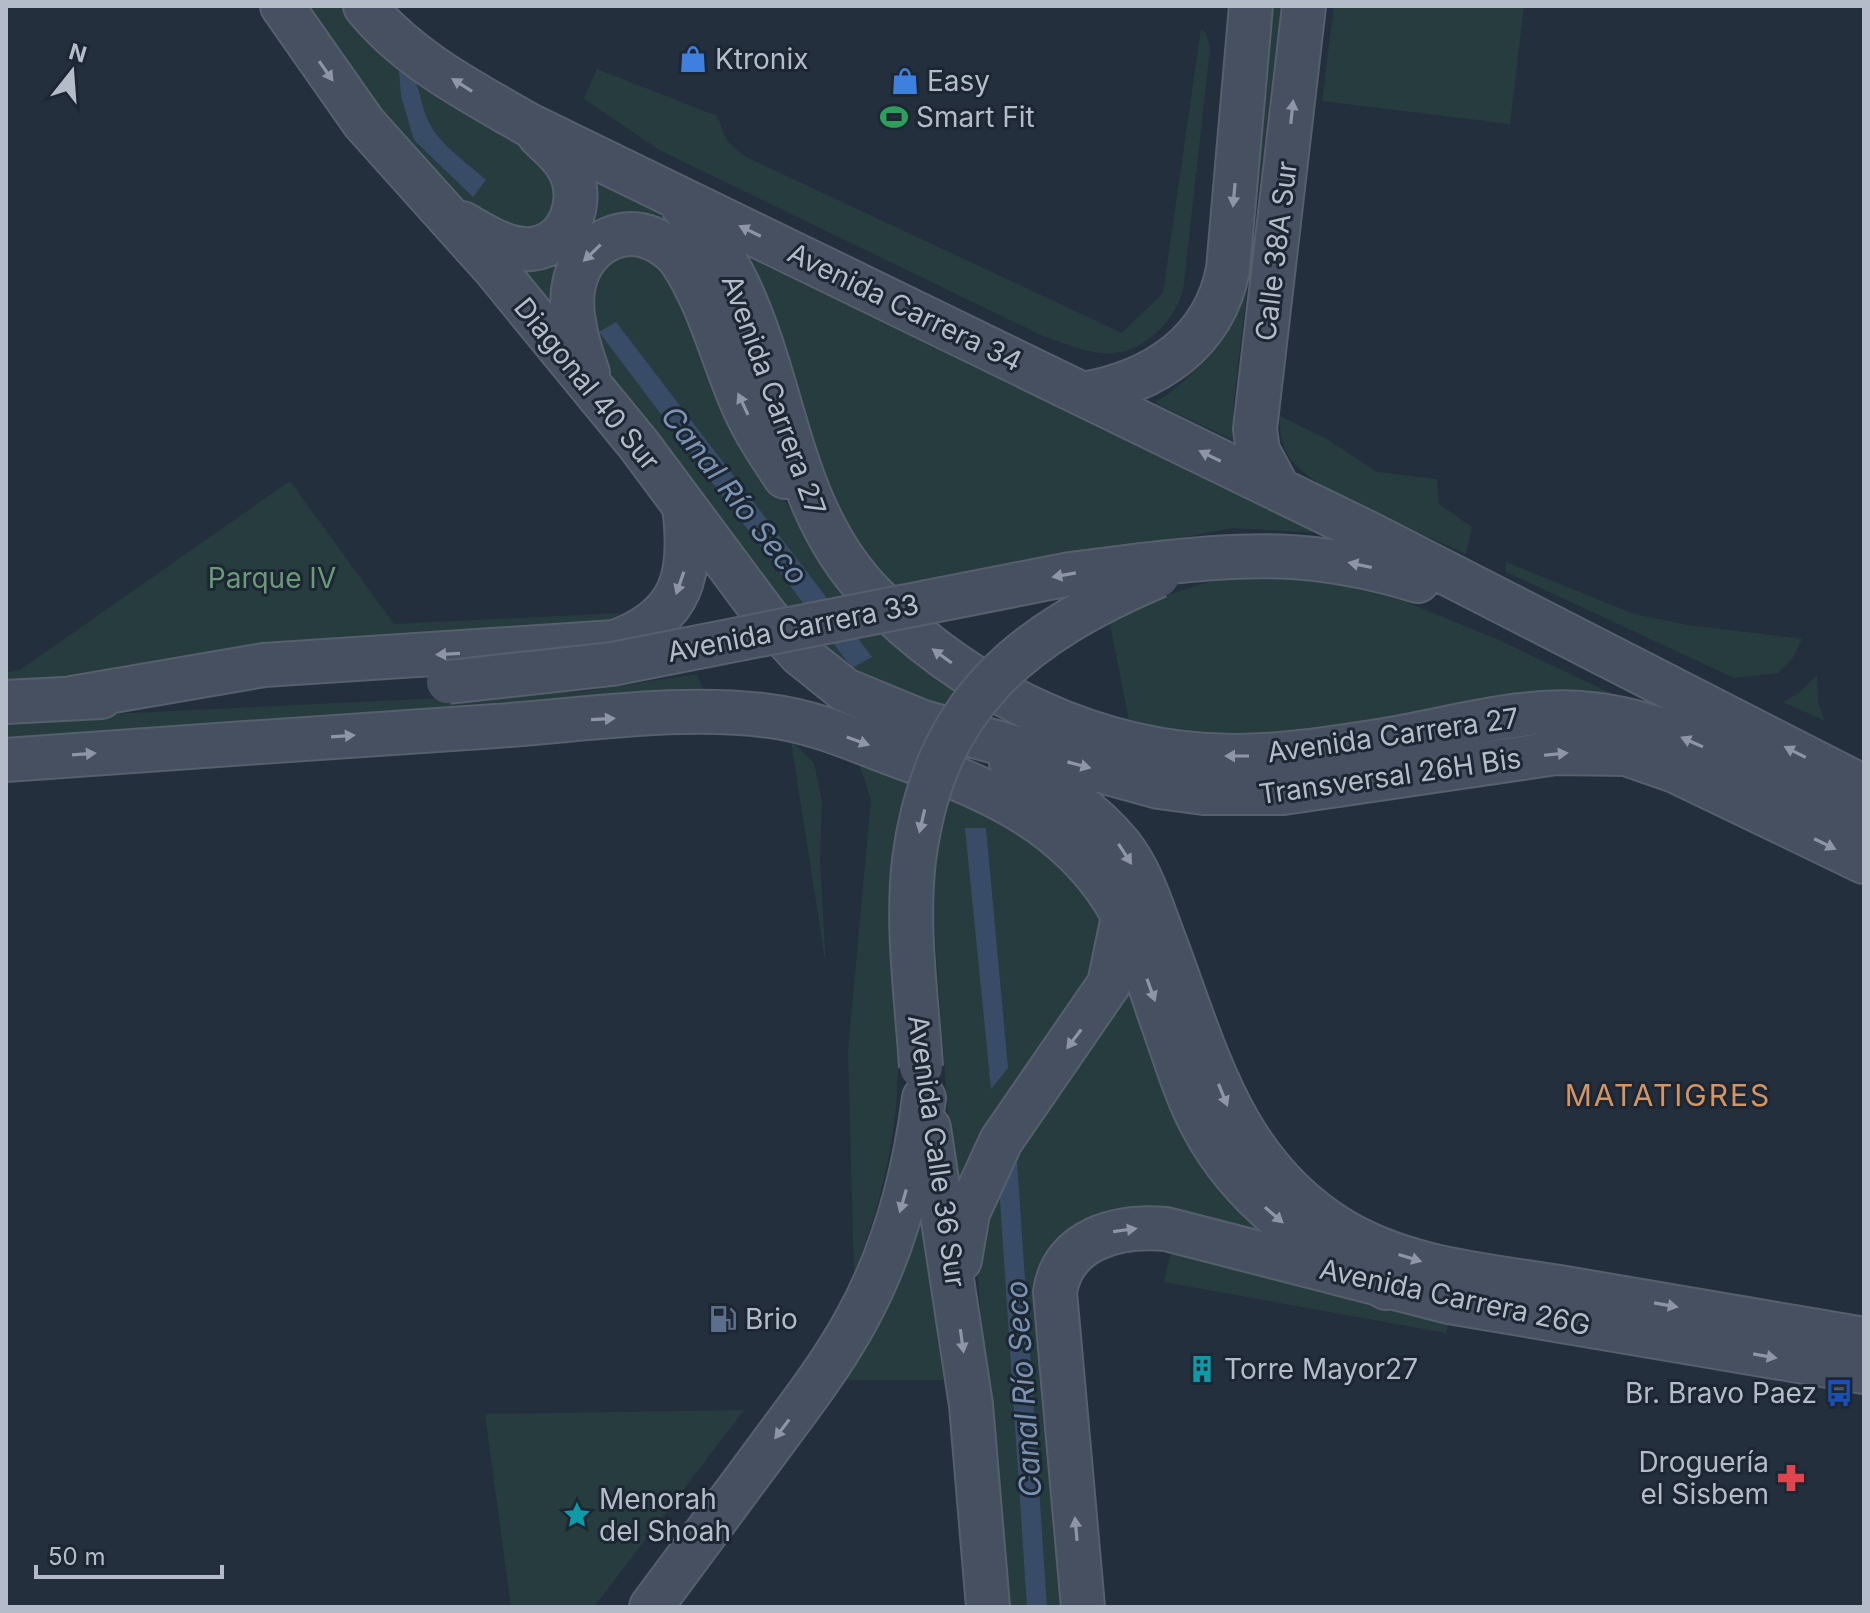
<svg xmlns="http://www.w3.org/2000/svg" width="1870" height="1613" viewBox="0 0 1870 1613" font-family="Inter,sans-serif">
	<rect width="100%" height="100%" fill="#242f3e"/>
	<path fill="#263c3f" d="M300,6h44l18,20 184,129 19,45 -30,39c-17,-7 -40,-13 -56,-24 -74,-52 -127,-137 -179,-209z
		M1271,6h10l-48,402 9,36 -88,-41c38,-22 58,-51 77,-90z
		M1334,6h190l-14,118 -188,-23z
		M1201,29l5,4 4,16 -27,242c-5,16 -13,29 -26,41 -38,35 -70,20 -114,4l-384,-186 -75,-51 13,-30 120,47 10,25 17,15 378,177 41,-40z
		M596,177l83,39 6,26 -122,21 -11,21 -2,19 -36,-41c50,-25 82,-22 82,-85z
		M733,234l606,300 -106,-6 -346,65 -47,-60 -77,-248z
		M631,244l46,28 84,193 40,61 46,58 119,103 -18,27c-39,-14 -81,-30 -116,-53 -41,-28 -240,-295 -247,-340 -2,-18 7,-43 11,-60z
		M1280,416l47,23 50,33 60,7 2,25 33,23 -6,27c-44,-21 -150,-59 -176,-96 -9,-12 -10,-28 -10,-42z
		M290,481l104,143 226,-11 -17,20 -597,55v-16l14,-2z
		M1506,562l128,52 54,11 114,14 -10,20 -14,14 -44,5 -228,-106z
		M1305,576l99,25 95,39 120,57 -44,-4 -287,45 -100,-2 -58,-10 -22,-112 113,-36z
		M697,674l8,21 -699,51v-27l579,-28z
		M1817,675l1,28 7,18 -42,-19 16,-9z
		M791,741l23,22 8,38 -2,59 6,106z
		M858,760l53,18c-30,98 -13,175 -13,274 1,77 -15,150 -44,221l-6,-222 23,-252z
		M952,795l94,44 57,77 4,50 -153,226 -22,-292 3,-49z
		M1133,978l155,269 -220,-9 -2,369h-66l-23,-344 20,-85z
		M921,1215l32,165h-121z
		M1173,1243l276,79 -3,11 -282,-51z
		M744,1410l-150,197h-83l-26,-193z"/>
	<path fill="#394c67" d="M398,58c26,21 18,43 34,70 12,20 37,36 54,52l-13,17 -59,-57 -13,-44z
		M616,322l256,335 -20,11 -253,-336z
		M965,828h21l22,240 -17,21z
		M1017,1161l30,446h-20l-28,-422z"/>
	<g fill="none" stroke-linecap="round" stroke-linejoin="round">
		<g stroke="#565f6c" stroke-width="46">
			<path id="secondary" d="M282,6l82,117 130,145 145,177 127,171 34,38 45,36 78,32 236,65 45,6h79l273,-40 70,1 49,17 189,91
				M365,6c42,53 107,86 164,119l837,407 498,255
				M682,205c22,24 42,50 56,80 49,102 51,223 133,308 93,97 227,163 363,163 53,0 105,-9 157,-17 65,-11 135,-33 201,-25 96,11 187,69 272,110
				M462,223c20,11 45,28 69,26 40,-4 55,-51 37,-82 -7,-13 -19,-22 -29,-32
				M588,373c-15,-42 -31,-98 12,-129 12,-8 27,-12 41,-9 15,3 32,14 40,26 28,42 41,96 61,142 11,26 27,50 43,74
				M1083,394c71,-12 131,-51 145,-125l23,-263
				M1279,490l-21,-39 -3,-22 49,-423
				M1141,565c107,-12 172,-16 277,16
				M72,698l192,-33 351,-23c68,-25 78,-67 69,-136
				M6,702l95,-5
				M6,760c163,-12 327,-23 490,-34 88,-6 188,-22 274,-10 41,5 81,22 120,37 88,32 171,63 224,147 23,37 34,83 49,124 12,33 22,69 39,101 40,76 109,123 184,163
				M1011,763c41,22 80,46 110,83 21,27 31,62 43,93 42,111 67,222 174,289 66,41 147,47 221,59 102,17 204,34 305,52
				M929,1128l42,277 17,202
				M960,1260l8,-47 33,-72 108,-157 14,-67
				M651,1607c40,-54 80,-108 120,-162 29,-39 59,-78 83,-121 39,-69 60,-148 70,-226
				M1083,1607l-28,-315c8,-54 64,-67 111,-63l283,73 415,70"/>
		</g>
		<use href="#secondary" stroke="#465061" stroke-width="42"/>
		<g stroke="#565f6c" stroke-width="46" stroke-linecap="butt">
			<path id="secondary-bridge" d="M448,682l164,-18 458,-90 71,-9
				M921,1067c-4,-67 -15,-139 -7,-207 20,-156 106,-225 244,-284"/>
		</g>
		<use href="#secondary-bridge" stroke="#465061" stroke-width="42"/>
	</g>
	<defs><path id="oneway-solid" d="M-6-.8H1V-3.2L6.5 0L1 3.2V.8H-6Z" transform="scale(2)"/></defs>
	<g fill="#8e96a5">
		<use href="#oneway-solid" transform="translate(326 71) rotate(55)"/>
		<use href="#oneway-solid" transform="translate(462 85) rotate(-148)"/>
		<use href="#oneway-solid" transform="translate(1292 112) rotate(-84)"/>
		<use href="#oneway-solid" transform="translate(1234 195) rotate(95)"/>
		<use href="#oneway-solid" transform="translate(750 231) rotate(-154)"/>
		<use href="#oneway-solid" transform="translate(592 253) rotate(136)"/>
		<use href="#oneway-solid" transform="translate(743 404) rotate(-115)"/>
		<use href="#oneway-solid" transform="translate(1210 456) rotate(-154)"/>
		<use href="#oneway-solid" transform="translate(1360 565) rotate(-168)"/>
		<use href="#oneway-solid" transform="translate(1064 575) rotate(170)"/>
		<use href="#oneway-solid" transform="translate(680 583) rotate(109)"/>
		<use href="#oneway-solid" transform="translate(448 654) rotate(177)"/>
		<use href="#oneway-solid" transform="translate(942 656) rotate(-144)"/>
		<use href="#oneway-solid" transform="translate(603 719) rotate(-3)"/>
		<use href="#oneway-solid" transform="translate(343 736) rotate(-4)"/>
		<use href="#oneway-solid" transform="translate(858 741) rotate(20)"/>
		<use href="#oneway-solid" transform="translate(1692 742) rotate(-156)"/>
		<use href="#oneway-solid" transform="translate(1795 752) rotate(-153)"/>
		<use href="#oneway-solid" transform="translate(84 754) rotate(-4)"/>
		<use href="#oneway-solid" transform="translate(1556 754) rotate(-6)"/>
		<use href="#oneway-solid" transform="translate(1237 756) rotate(180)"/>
		<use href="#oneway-solid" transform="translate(1079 765) rotate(15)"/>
		<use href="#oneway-solid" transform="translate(922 821) rotate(103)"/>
		<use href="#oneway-solid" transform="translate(1825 844) rotate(26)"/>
		<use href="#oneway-solid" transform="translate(1125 854) rotate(57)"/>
		<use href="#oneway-solid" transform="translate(1151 990) rotate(70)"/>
		<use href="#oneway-solid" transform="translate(1074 1039) rotate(127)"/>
		<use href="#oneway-solid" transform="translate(1223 1095) rotate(68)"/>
		<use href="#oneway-solid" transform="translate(903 1201) rotate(106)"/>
		<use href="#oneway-solid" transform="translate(1274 1215) rotate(41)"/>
		<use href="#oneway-solid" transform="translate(1125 1230) rotate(-8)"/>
		<use href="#oneway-solid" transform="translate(1410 1258) rotate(17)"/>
		<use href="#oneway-solid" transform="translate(1666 1305) rotate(10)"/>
		<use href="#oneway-solid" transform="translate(962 1341) rotate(82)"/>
		<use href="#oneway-solid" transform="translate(1765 1356) rotate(10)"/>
		<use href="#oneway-solid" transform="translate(782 1429) rotate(127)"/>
		<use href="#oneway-solid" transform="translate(1076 1529) rotate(-95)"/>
	</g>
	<defs>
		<g id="shop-bare" transform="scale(2.16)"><path d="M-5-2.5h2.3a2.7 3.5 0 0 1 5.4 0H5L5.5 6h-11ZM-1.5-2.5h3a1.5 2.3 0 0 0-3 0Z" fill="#3f7fe0" stroke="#1d2633" stroke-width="2.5" paint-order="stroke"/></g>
		<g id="stadium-bare" transform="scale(2.16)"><path d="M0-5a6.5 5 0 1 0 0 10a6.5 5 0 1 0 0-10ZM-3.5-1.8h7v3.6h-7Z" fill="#2e9e5b" stroke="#1d2633" stroke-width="2.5" paint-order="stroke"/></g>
		<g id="fuel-bare" transform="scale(2.16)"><path d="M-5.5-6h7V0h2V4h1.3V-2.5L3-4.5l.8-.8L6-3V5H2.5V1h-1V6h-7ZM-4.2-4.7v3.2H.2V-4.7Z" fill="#5c6f8a" stroke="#1d2633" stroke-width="2.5" paint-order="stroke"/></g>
		<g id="building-bare" transform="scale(2.16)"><path d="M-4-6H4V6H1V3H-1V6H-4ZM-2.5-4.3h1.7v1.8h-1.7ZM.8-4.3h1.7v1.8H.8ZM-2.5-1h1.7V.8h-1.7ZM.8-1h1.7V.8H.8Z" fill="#0f9aa8" stroke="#1d2633" stroke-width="2.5" paint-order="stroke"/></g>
		<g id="bus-bare" transform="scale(2.16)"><path d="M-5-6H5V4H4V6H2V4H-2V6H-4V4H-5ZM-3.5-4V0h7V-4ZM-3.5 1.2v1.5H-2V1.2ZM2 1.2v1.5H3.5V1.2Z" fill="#1a4fb4" stroke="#1d2633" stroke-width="2.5" paint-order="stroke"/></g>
		<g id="pharmacy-bare" transform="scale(2.16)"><path d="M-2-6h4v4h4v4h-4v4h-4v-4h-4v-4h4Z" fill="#e0444e" stroke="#1d2633" stroke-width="2.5" paint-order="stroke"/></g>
		<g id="sight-bare" transform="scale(2.16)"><path d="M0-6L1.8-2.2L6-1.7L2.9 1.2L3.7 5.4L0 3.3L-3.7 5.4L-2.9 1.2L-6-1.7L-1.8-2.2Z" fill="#0f9aa8" stroke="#1d2633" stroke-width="2.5" paint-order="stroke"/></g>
	</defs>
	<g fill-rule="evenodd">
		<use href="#shop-bare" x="693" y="59"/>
		<use href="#shop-bare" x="905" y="81"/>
		<use href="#stadium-bare" x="894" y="117"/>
		<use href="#fuel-bare" x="723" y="1319"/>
		<use href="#building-bare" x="1202" y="1369"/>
		<use href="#bus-bare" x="1839" y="1393"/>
		<use href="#pharmacy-bare" x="1791" y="1478"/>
		<use href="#sight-bare" x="577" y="1515"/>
	</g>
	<g text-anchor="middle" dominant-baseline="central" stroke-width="6" stroke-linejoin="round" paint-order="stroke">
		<g font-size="28" fill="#b4bcc9" stroke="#1d2633" text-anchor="start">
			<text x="715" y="59">Ktronix</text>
			<text x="927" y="81">Easy</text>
			<text x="916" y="117">Smart Fit</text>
			<text x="745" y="1319">Brio</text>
			<text x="1224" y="1369">Torre Mayor27</text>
			<text x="1817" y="1393" text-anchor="end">Br. Bravo Paez</text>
			<text x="1769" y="1462" text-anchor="end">Droguería<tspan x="1769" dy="32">el Sisbem</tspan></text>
			<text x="599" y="1499">Menorah<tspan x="599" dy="32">del Shoah</tspan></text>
		</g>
		<g font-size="28" fill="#b4bcc9" stroke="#1d2633">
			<text transform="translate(1276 251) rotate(-83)">Calle 38A Sur</text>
			<text transform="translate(905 307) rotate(26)">Avenida Carrera 34</text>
			<text transform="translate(587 384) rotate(51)">Diagonal 40 Sur</text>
			<text transform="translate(774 395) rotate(70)">Avenida Carrera 27</text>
			<text transform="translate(793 628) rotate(-11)">Avenida Carrera 33</text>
			<text transform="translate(1393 735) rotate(-8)">Avenida Carrera 27</text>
			<text transform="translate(1390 776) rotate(-8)">Transversal 26H Bis</text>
			<text transform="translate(937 1151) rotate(82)">Avenida Calle 36 Sur</text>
			<text transform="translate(1455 1297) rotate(12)">Avenida Carrera 26G</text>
		</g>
		<g font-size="28" fill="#6b9a76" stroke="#1d2633">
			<text x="272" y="578">Parque IV</text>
		</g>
		<g font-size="30" font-style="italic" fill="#7c92b1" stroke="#1d2633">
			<text transform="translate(735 495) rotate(52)">Canal Río Seco</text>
			<text transform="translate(1023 1389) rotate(-94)">Canal Río Seco</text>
		</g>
		<g font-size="30" letter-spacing="2" fill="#d59563" stroke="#1d2633">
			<text x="1668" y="1095">MATATIGRES</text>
		</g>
	</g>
	<rect width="1870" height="1613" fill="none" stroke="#b4bcc9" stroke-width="16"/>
	<g transform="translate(72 72) rotate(17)" stroke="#1d2633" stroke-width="6" paint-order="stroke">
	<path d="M0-6L14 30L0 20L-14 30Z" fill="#b4bcc9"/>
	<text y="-12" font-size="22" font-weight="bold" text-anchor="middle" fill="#b4bcc9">N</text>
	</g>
	<path d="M36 1565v12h186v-12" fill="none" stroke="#b4bcc9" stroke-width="4"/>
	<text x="48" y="1565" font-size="24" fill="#b4bcc9" stroke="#1d2633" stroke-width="6" paint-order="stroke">50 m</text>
</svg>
